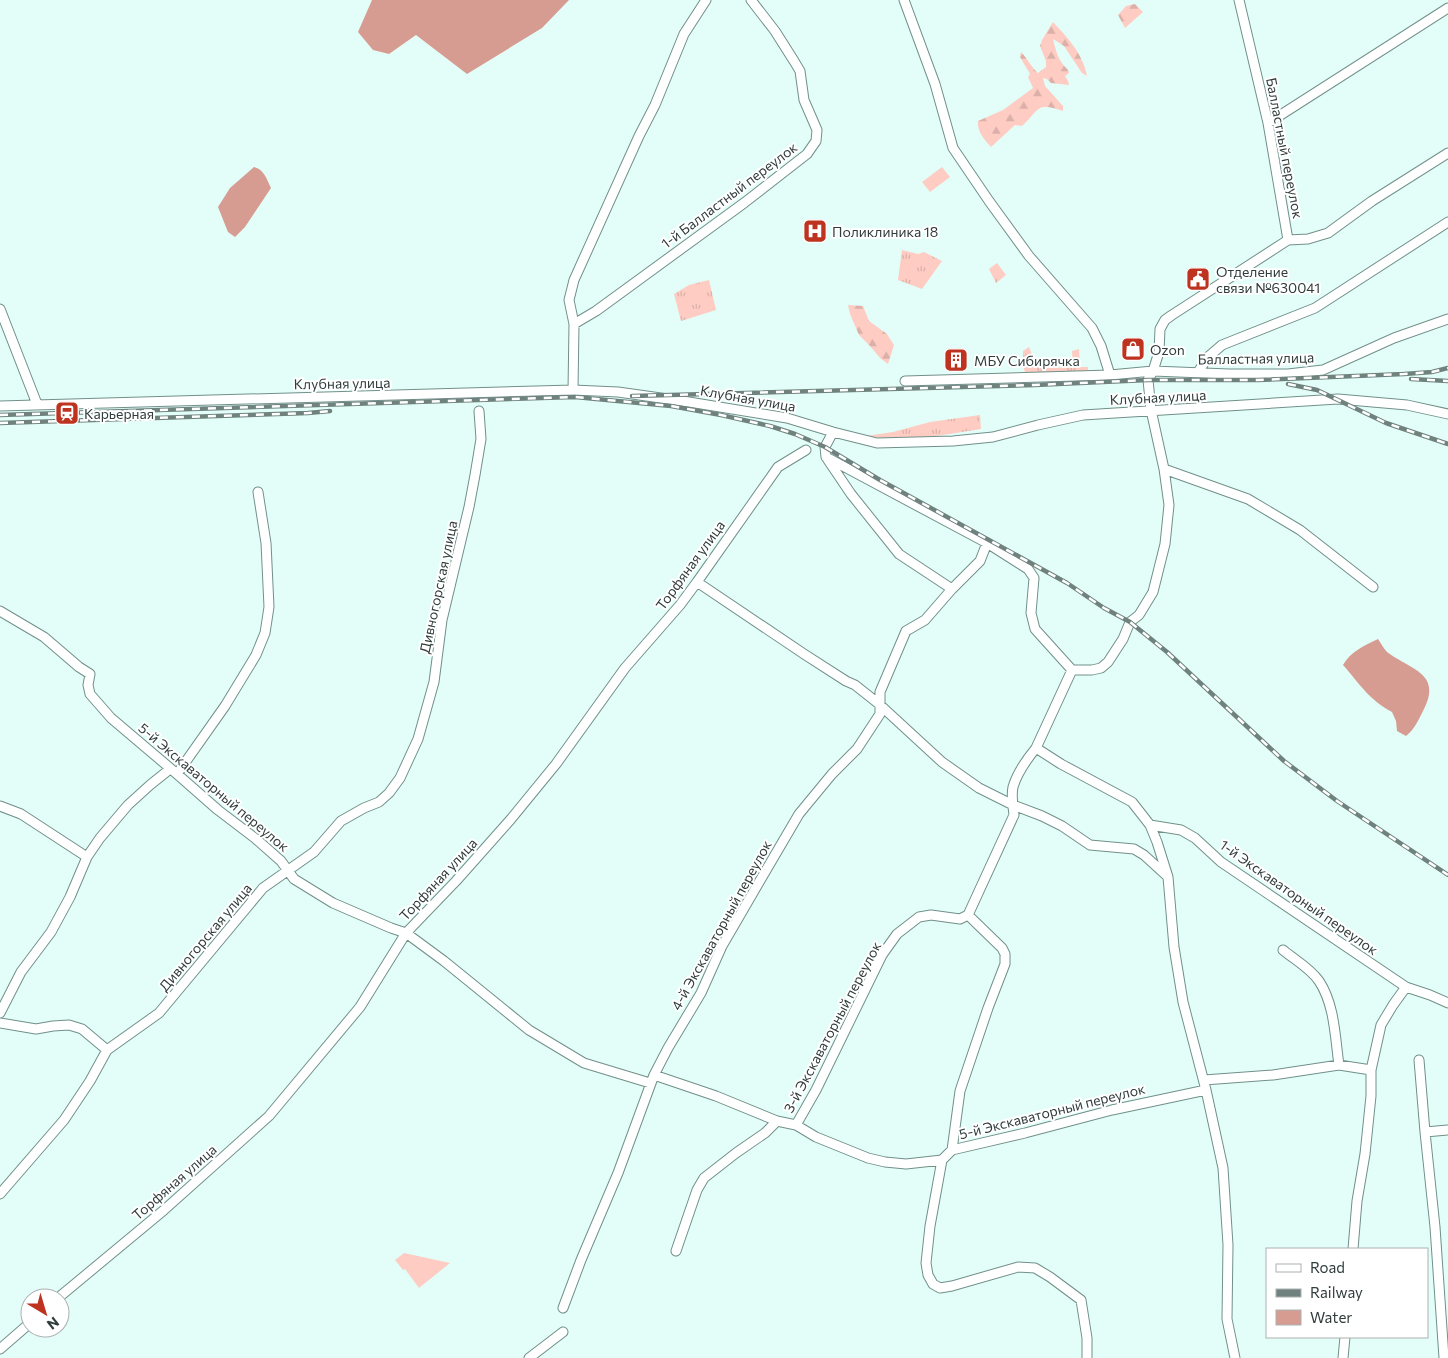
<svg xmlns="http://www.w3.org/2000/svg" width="1448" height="1358" viewBox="0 0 1448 1358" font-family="Commissioner,sans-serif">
	<defs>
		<pattern id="grass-tufts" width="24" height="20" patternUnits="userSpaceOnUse" patternTransform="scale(1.25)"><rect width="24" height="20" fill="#feccc2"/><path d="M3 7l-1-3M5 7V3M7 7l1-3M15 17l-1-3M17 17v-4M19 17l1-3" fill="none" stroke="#dab0a8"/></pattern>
		<pattern id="forest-firs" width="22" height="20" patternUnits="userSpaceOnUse" patternTransform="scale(1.25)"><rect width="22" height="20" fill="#feccc2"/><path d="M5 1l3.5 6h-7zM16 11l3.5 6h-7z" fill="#dab0a8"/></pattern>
	</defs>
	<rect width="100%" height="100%" fill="#e3fef8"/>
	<path fill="url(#grass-tufts)" d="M902,250l16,4 6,-2 18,9 -20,28 -24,-9z
		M997,263l9,12 -10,8 -7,-14z
		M709,280l7,30 -35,11 -7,-27 15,-9z
		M1029,347l8,20 20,1 16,-2 -1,-15 7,-2 1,18h8v5l-62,4 -3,-11v-14z
		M980,415l1,14c-38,6 -77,14 -115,7l27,-4 37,-10z"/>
	<path fill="url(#forest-firs)" d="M1135,4l8,8 -18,16 -7,-13 8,-9z
		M1053,22c15,16 30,32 34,54l-5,-3 -18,-27 -11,-7c2,8 4,17 9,24 3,5 6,5 7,10l-4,3 3,5 1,4 -18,-2 -4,-4 -4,-1 2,8 18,20v5c-28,-10 -24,0 -41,15l-7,-1 -24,22c-7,-8 -14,-15 -13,-26l25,-11 30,-22 -5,-11 2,-3 -10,-17 1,-5c7,7 10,15 17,21l8,-6v-6l-6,-15 2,-6z
		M848,305l15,1 6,15 18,13 7,11 -6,19 -8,-6 -10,-12 -11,-11 -9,-21z"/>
	<path fill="#feccc2" d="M942,167l8,10 -20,15 -8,-10z
		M404,1253l46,10 -31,25 -14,-19 -2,1 -8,-10z"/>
	<path fill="#d69c92" d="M372,0h197l-27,28 -75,46 -51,-39 -27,19 -16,-4 -15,-18z
		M254,167c10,2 13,13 17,21l-26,39 -10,10 -7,-5 -10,-25 12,-19z
		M1378,639c3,4 5,9 9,13 24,18 56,21 36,59 -5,10 -9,19 -17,25l-9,-5 -1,-10 -4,-9c-22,-11 -33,-29 -49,-47 8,-14 21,-19 35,-26z"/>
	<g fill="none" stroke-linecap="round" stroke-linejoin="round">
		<g stroke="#71908a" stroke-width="11">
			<path id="minor" d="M904,0l31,84 18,64 36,53 40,55 63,72 9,18 9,29
				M1268,123l180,-115
				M1288,240l20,-1 20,-6 44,-32 76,-48
				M0,309l37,95
				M574,324l22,-13 148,-108 63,-49 9,-13 1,-11 -13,-30 -4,-29 -6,-10 -19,-30 -24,-31
				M1198,372l10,-15 14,-12 93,-37 133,-86
				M905,381l205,-6 43,-4 76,3h59l35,-4 71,-32 54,-19
				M573,390l1,-66 -5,-24 5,-20 65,-144 16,-31 29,-71 22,-34
				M0,406l573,-16 45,2 71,10 98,16 46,14 44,11 76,-2 40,-4 45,-12 45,-10 255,-16 69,6 41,9
				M833,432l-8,15 1,10 161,86 41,26 6,9 -3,35 4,16 37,41 -36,78 25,16 71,38 18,23 7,17 11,35 6,70 9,55 23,88 17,78 5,77 -1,74 8,39
				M826,457l25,37 48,60 53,35
				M1164,469l84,30 52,31 73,57
				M697,582l107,72 42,27 9,4 24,19 63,58 37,26 34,17 29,11 20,10 28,19 44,4 10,6 23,21
				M0,611l44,26 35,30 11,7 -2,11 2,9 21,24 66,56 41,36 38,29 25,22 13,18 39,24 58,25 15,5 38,28 85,69 55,33 66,20
				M1072,670h20l9,-2 7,-6 15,-23 7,-17 9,-7 14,-23 12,-48 4,-39 -5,-36 -13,-59 -3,-30 5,-9 6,-19 1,-23 5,-9 7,-5 116,-75 -20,-117 -29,-123
				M177,774l48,-68 31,-51 9,-22 4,-26 -3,-64 -8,-51
				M0,806l21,8 66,43
				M1150,825l31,5 14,8 26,24 185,125 -13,18 -12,20 -10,45v26l-6,58 -8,47 -4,48
				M1283,950c12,10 27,18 36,31 16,24 16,57 20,84
				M1406,987l24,8 18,8
				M0,1013l21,-41 30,-40 19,-35 17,-40 13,-19 28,-33 22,-20 20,-16
				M0,1023l36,6 17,-3 16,-1 13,4 25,21
				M1419,1060l6,72 23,-2
				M654,1075l62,21 61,25 19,4 20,12 52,21 17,4 21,2 36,-4 10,-10 73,-17 87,-23 94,-20
				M1204,1080l69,-5 66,-10 32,5
				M796,1125l20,-35 66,-135 15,-21 22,-17 12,-2 29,4 8,-4 46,-100c-1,-9 -3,-19 -1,-28 4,-14 14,-28 23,-39
				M1425,1132l10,95 9,131
				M952,1150l8,-59 28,-83 17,-44v-10l-3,-6 -34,-33
				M942,1160l-12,66 -4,37 2,12 5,9 7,4 12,-2 66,-19 17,1 15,9 31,23 6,38v20
				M0,1194l64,-74 26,-39 17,-31 52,-37 104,-125 51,-36 27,-31 23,-13 15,-6 10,-9 11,-15 18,-39 16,-57 8,-62 27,-113 6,-32 6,-36 -2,-28
				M676,1251l21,-61 7,-12 32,-25 29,-20 12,-12
				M58,1298l106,-88 105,-94 91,-109 46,-74 50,-52 55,-62 45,-55 69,-96 55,-63 17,-23 81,-115 28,-17
				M563,1308l18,-48 37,-87 36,-98 14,-27 33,-55 21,-47 36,-62 41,-70 33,-40 25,-25 23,-35v-22l26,-61 19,-11 27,-31 28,-28 7,-18
				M0,1349l30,-26
				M529,1358l34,-26
				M1343,1358l2,-21"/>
		</g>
		<use href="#minor" stroke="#fff" stroke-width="9"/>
		<g stroke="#70827e" stroke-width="4.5">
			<path id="rail" d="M1411,379l37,2
				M1288,384l29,6 69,33 62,21
				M632,396l403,-11 113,-5h110l146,-6 28,-2 16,-4
				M0,415l575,-18 96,9 50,9 49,11 25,8 30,13 55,33 187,103 37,25 26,14 37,30 117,109 53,40 111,74
				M0,423l308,-10 22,-2"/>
		</g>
		<use href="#rail" stroke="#fff" stroke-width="2.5" stroke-dasharray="8" stroke-linecap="butt"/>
	</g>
	<defs>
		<g id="hospital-square" transform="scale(1.25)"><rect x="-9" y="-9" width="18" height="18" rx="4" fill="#be3220" stroke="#fff"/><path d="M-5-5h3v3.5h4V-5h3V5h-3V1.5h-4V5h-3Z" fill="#fff"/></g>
		<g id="civic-square" transform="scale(1.25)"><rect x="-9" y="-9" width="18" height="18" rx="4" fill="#be3220" stroke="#fff"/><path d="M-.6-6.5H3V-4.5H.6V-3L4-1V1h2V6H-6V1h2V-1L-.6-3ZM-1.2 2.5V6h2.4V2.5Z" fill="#fff"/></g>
		<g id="shop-square" transform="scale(1.25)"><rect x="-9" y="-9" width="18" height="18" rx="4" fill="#be3220" stroke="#fff"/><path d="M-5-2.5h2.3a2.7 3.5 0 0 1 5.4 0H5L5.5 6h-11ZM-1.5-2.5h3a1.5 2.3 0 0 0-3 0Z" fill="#fff"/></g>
		<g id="building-square" transform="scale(1.25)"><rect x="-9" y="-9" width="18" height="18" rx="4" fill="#be3220" stroke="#fff"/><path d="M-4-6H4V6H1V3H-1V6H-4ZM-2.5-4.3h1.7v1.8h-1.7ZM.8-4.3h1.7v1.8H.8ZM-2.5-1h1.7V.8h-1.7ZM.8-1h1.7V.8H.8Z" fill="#fff"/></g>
		<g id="station-square" transform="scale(1.25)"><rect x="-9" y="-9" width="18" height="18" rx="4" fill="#be3220" stroke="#fff"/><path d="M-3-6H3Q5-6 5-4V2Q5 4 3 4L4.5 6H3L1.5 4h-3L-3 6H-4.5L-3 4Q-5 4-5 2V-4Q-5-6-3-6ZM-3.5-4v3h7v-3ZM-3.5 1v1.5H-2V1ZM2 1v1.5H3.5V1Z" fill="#fff"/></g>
	</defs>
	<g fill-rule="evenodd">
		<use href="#hospital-square" x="815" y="231"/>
		<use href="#civic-square" x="1198" y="279"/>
		<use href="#shop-square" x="1133" y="349"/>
		<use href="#building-square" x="956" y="360"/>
		<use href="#station-square" x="67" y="413"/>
	</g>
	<g text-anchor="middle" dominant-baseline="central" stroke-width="4" stroke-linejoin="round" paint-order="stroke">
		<g font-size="14" fill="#303d3b" stroke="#fff">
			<text transform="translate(1285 148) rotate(79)">Балластный переулок</text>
			<text transform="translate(729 195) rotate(-37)">1-й Балластный переулок</text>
			<text transform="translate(1256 358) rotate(-1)">Балластная улица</text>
			<text transform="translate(342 383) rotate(-1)">Клубная улица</text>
			<text transform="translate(1158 397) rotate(-3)">Клубная улица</text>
			<text transform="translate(748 398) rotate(10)">Клубная улица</text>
			<text transform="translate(690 565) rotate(-54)">Торфяная улица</text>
			<text transform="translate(438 587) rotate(-78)">Дивногорская улица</text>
			<text transform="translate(214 787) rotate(40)">5-й Экскаваторный переулок</text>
			<text transform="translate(438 879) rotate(-47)">Торфяная улица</text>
			<text transform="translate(1299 897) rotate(35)">1-й Экскаваторный переулок</text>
			<text transform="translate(721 925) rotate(-61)">4-й Экскаваторный переулок</text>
			<text transform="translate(205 937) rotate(-50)">Дивногорская улица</text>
			<text transform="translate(832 1027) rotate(-62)">3-й Экскаваторный переулок</text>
			<text transform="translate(1052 1111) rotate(-14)">5-й Экскаваторный переулок</text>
			<text transform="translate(174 1182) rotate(-41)">Торфяная улица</text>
		</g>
		<g font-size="14" fill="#303d3b" stroke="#fff" text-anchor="start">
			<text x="832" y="231">Поликлиника 18</text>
			<text x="1216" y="271">Отделение<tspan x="1216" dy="16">связи №630041</tspan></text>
			<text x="1150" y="349">Ozon</text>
			<text x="974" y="360">МБУ Сибирячка</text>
			<text x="84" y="413">Карьерная</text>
		</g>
	</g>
	<rect x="1266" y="1248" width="162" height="90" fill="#ffffff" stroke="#acb1b1"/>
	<rect x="1276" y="1264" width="25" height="8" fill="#ffffff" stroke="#acb1b1"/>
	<text x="1310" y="1273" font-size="15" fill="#303d3b">Road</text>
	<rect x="1276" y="1289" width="25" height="8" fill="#70827e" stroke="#acb1b1"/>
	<text x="1310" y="1298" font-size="15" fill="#303d3b">Railway</text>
	<rect x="1276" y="1310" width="25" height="15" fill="#d69c92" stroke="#acb1b1"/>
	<text x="1310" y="1323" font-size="15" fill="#303d3b">Water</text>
	<g transform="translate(45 1313) rotate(142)"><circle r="24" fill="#ffffff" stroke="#acb1b1"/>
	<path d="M0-4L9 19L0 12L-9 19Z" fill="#be3220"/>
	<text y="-8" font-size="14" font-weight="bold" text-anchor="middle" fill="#303d3b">N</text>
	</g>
</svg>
